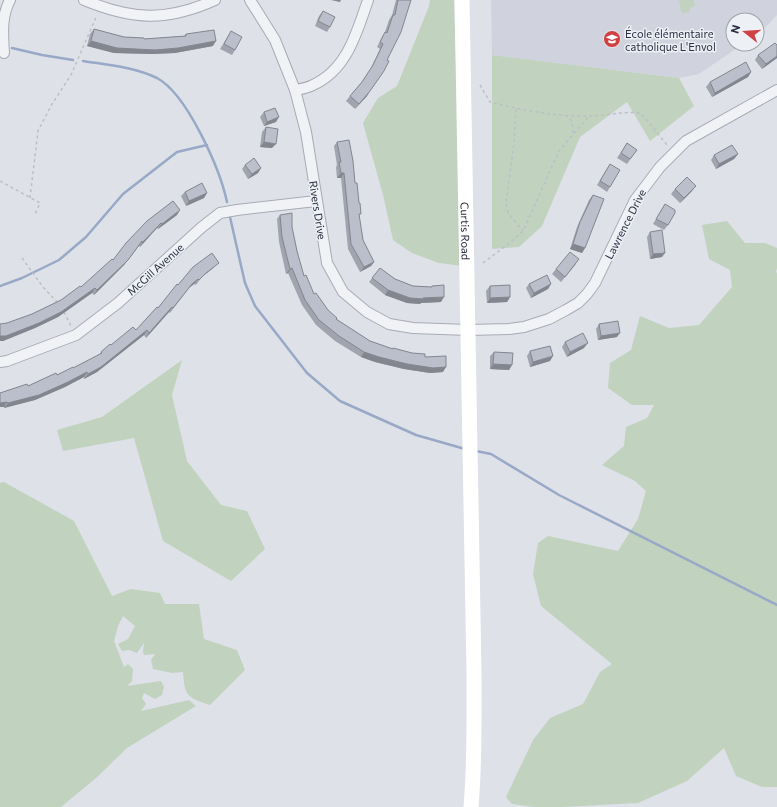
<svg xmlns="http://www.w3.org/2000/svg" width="777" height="807" viewBox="0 0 777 807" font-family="Commissioner,sans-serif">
	<rect width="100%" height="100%" fill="#dee1e8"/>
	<path fill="#d0d3dd" d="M491,0h286v15l-8,9 -12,10v-14h-24v24h10l-44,30 -20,4 -187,-23z"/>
	<path fill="#c1d2bf" d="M430,0h24l8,266 -23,-3 -27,-10 -19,-13 -10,-45 -20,-72 15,-25 19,-12 32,-80z
		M679,0h15l1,6 -5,2v4l-7,1 -2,-2z
		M492,55l187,23 15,28 -44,35 -23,-39 -47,35 -38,89 -23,21 -27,2z
		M727,221l18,22h20l12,5v20l-1,4 1,1v514h-15l-26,-11 -12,-28 -37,33 -49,22 -76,4h-27l-23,-3 -6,-7 27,-57 17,-22 33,-14 17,-32 12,-8 -71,-58 -8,-32 5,-31 10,-7 70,15 20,-32 8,-28 -11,-10 -33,-16 22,-19 2,-19 21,-9 7,-13h-22l-24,-17 2,-25 21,-13 9,-34 29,12 30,-3 33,-38 -2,-17 -21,-11 -7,-34z
		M182,360l-10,35 15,66 34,44 26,6 18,38 -34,32 -68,-40 -29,-103 -71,13 -6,-21 45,-13z
		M4,482l70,39 38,75 19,-7 29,4 5,11h34l5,35 33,11 8,20 -35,35c-24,-8 -25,-9 -27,-33l-11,1 -19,-4 -2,-9 4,-6 -11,1 -1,-3 1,-9 -7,10 -8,-3 -7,1 -4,-7 10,-5 7,-13 -12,-10 -5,10 -4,15 10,26 4,-3 5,5 -1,12 -5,5 34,-5 3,6 -2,8 -7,4 -11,-6 -2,5 4,6 -5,7 48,-11 7,6 -69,42 -31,30 -35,29h-61v-324z"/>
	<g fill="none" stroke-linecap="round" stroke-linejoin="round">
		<path stroke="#98a9c8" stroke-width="2.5" d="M12,48l30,7 31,5
			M83,61c25,4 51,6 74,17 30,16 63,91 70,124
			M230,217l15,66 10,23 52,67 33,28 76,34 49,14
			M0,286l22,-8 37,-18 27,-23 37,-43 54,-42 30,-7
			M476,451l15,3 68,41 218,110"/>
		<g stroke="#a7abb5" stroke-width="12">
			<path id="minor" d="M84,0c48,20 82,22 131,0
				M250,0l25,40 20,50 11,42 21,131 16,29 24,20 22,12 24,4 55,2 41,-1 15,-2 25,-8 17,-9 12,-7 9,-9 8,-11 40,-83 25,-33 26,-26 91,-51
				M4,53c-1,-19 -3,-36 6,-53
				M295,90c6,-1 13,-2 18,-5 34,-15 44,-53 55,-85
				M0,362l7,-1 69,-26 42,-32 84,-76 18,-14 17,-3 79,-9"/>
		</g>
		<path stroke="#bcbfc6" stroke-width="1.5" stroke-dasharray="3 3" stroke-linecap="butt" d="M480,85l10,17c30,8 68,15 99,14 18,0 33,-5 52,-3l26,32
			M516,109l-2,34 -8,60 2,10 15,18
			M565,115l7,6 1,13
			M0,181l40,22 -5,11
			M30,198l8,-67 14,-27 19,-29 26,-60
			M22,258l21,29 14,15
			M483,263l28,-21 12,-11 36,-80 30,-35
			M64,312l7,14"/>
		<use href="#minor" stroke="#f1f2f6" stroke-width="10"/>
		<path stroke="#fff" stroke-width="15" id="s1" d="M462,0l12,672c0,45 1,90 -3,135"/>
	</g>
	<path fill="#a1a4af" d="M396,0h15l-44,96 -12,13 -9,-8 4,-5 11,-13 9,-13 10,-21 -3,-2 5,-10 3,-5 4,-12 3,-5z
		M323,11l7,16 -3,5 -12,-6 4,-10z
		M94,29l30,8 20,2 40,-3 2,-2 27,12 -38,7 -23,1 -38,-1 -27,-7 3,-12z
		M231,31l4,19 -3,5 -12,-6z
		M758,55l19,3 -15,11 -7,-9z
		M751,72l-3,5 -36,20 -6,-10 4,-5z
		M264,112l12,10 -12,4 -4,-9z
		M266,127l6,21 -12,-1 2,-15z
		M337,142l22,75 4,23 11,22 -3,4 -11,6 -12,-23 -7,-71h-4l-1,-11 1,-2 -3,-19z
		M627,143l10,7 -10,14 -10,-6z
		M738,154l-4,5 -18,10 -5,-9 3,-5z
		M610,164v23l-3,5 -10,-7z
		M245,165l16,3 -3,5 -10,6 -6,-10z
		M675,189l17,2 -12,12 -9,-9z
		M185,192l22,1 -3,5 -18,8 -5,-10z
		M593,195l-8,53 -3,5 -12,-4 7,-22 12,-27z
		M173,201l4,14 -19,14 -1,-1 -17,19 -1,-1 -15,19 -30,30 -2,-2 -34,24 -23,11 -32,13 4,-18 25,-9 29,-14 20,-13 32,-27z
		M665,204l3,21 -4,5 -11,-6z
		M280,215l12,12 5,24 7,25 10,18 22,25 34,22 23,8v-1l32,9 18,15 -13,1 -26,-4 -29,-7 -14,-5 -26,-16 -19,-16 -14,-20 -14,-32 -2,1 -7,-32 -2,-23z
		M650,232l12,25 -12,2 -3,-22z
		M576,264l-15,18 -9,-8 4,-5z
		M215,267l-13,10 -6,8 -2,-1 -5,4 -19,25 -1,-1 -23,26 -2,-3 -47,37 -13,7v-2l-19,10 -30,13 -31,8v-1h-4v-14l28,-7 29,-11 16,-7 26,-13 2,-3 35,-22 22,-22 20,-23z
		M380,268l15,11 18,7 18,1 1,-1 9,16 -20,1 -1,1 -13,-1 -22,-8 -16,-13z
		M529,284h22l-3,5 -17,9 -5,-10z
		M490,286l20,11 -3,5 -20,1 -1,-12z
		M599,324l18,13 -19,3 -2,-11z
		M565,342l19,6 -17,9 -5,-10z
		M530,351l20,10 -20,6 -3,-11z
		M494,352l18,13 -3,5 -19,-1v-13z"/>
	<path fill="#83868e" d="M331,0h10l-1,2z
		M91,41h125l-3,5 -38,7 -23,1 -38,-1 -27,-7z
		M777,56v2l-15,11 4,-5z
		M751,72l-3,5 -36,20 3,-4z
		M370,91l-3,5 -12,13 4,-5z
		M279,117l-3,5 -12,4 3,-4z
		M264,142l12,2 -4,4 -12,-1z
		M738,154l-4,5 -18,10 3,-5z
		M261,168l-3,5 -10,6 4,-5z
		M341,173h3l-3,5h-4z
		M696,186l-4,5 -12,12 4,-5z
		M207,193l-3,5 -18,8 3,-5z
		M180,210l-3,5 -19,14 4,-5z
		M161,223l-4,5 -17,19 3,-5z
		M142,241l-18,24 -30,30 3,-5z
		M573,244l12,4 -3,5 -12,-4z
		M665,253l-3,4 -12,2 3,-5z
		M374,262l-3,4 -11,6 4,-5z
		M292,268l-4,5 -2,1 4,-5z
		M198,279l-4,5 -5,4 -19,25 22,-29z
		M551,284l-3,5 -17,9 3,-5z
		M95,288l-3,5 -34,24 -23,11 -32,13h-3v-5z
		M388,290l35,8 21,-1 -3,5 -20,1 -1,1 -13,-1 -22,-8z
		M510,297l-3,5 -20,1 3,-5z
		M172,307l-3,5 -23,26 3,-5z
		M147,330l-3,5 -47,37 -13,7 4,-5z
		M620,333l-3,4 -19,3 3,-4z
		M588,343l-4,5 -17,9 3,-5z
		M364,352l82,15 -3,5 -13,1 -26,-4 -29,-7 -14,-5z
		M553,356l-3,5 -20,6 3,-5z
		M493,364l19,1 -3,5 -19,-1z
		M87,372l-3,5 -19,10 -30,13 -31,8 4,-5z
		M7,402l-3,5h-4v-4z"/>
	<path fill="#bbbfcb" stroke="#83868e" d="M398,0h13l-10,32 -14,28 2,1 -5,10 -14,20 -11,13 -9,-8 12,-14 11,-17 10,-21 -3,-2 5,-10 2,1 6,-18h2z
		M323,11l12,6 -5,10 -12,-6z
		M94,29l30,8 20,1v1l42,-3v-2l28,-4 2,11 -38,7 -23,2 -38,-2 -26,-7z
		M231,31l11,6 -7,13 -11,-6z
		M775,43l2,2v11l-11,8 -8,-9z
		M746,62l5,10 -36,21 -5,-11z
		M275,108l4,9 -12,5 -3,-10z
		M266,127l12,2 -2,15 -12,-2z
		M349,140l4,21 2,22h2l2,20h1l1,11h-2l4,26 11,22 -10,5 -13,-23 -7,-71h-3l-2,-11h2l-4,-20z
		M627,143l10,7 -7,9 -9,-6z
		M732,145l6,9 -19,10 -5,-9z
		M254,158l7,10 -9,6 -7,-9z
		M610,164l10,6 -10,17 -10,-6z
		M687,177l9,9 -12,12 -9,-9z
		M202,183l5,10 -18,8 -4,-9z
		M593,195l11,4 -19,49 -12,-4 7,-22z
		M173,201l7,9 -18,14 -1,-1 -18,19 -1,-1 -14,19 -31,30 -2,-2 -34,24 -22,11 -33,13h-6v-12l7,-1 25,-9 29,-14 19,-14 1,1 31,-28 1,1 13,-17 21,-22z
		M665,204l10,6v3l-7,12 -12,-6z
		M292,213v14l5,24 7,25 2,-1 8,19 2,-1 12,17 9,8 -1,1 34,22 23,8v-1l19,5 13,1v3l21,-1v11l-13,1 -26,-4 -28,-7 -15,-5 -25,-16 -20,-16 -14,-20 -13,-32 -2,1 -8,-32 -2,-22z
		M662,230l3,23 -12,1 -3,-22z
		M570,252l9,7 -14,18 -9,-8z
		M212,253l7,10 -13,10 -7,7 -1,-1 -6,5 -19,24 -1,-1 -23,26 -2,-3 -46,37 -13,7 -1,-2 -19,10 -29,13 -31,8 -1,-1 -7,1v-10l27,-9 1,2 28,-13 1,2 16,-8v1l29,-15 -1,-1 9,-8 1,1 22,-18 3,3 21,-23 1,1 19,-24 1,1 15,-18z
		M380,268l15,11 18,7 19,1v-1l12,-1v12l-21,1v1l-13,-1 -22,-8 -16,-12z
		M547,275l4,9 -17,9 -5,-9z
		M510,285v12l-20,1v-12z
		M618,321l2,12 -19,3 -2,-12z
		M583,333l5,10 -18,9 -5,-10z
		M550,346l3,10 -20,6 -3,-11z
		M494,352l19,1 -1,12 -19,-1z"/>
	<defs>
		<g id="school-disc" transform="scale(0.9)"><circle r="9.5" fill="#cf4142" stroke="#edf0f5"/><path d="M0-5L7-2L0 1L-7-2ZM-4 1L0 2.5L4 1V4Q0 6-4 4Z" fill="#fff"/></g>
	</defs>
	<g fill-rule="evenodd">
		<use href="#school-disc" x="612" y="39"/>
	</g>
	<g text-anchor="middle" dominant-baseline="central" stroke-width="3" stroke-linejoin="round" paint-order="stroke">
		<g font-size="11" fill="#272c3f" stroke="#edf0f5" text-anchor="start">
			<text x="625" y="33">École élémentaire<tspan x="625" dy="13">catholique L'Envol</tspan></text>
		</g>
		<g font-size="11" fill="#272c3f" stroke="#edf0f5">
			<text transform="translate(318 210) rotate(81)">Rivers Drive</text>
			<text transform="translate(625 224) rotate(-63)">Lawrence Drive</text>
			<text stroke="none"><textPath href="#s1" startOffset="231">Curtis Road</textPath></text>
			<text transform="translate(155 269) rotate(-42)">McGill Avenue</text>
		</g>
	</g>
	<g transform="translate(745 32) rotate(287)"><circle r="19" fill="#edf0f5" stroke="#9ea2ac"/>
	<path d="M0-3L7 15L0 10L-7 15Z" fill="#cf4142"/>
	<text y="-6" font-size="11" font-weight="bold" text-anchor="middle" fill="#272c3f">N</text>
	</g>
</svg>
